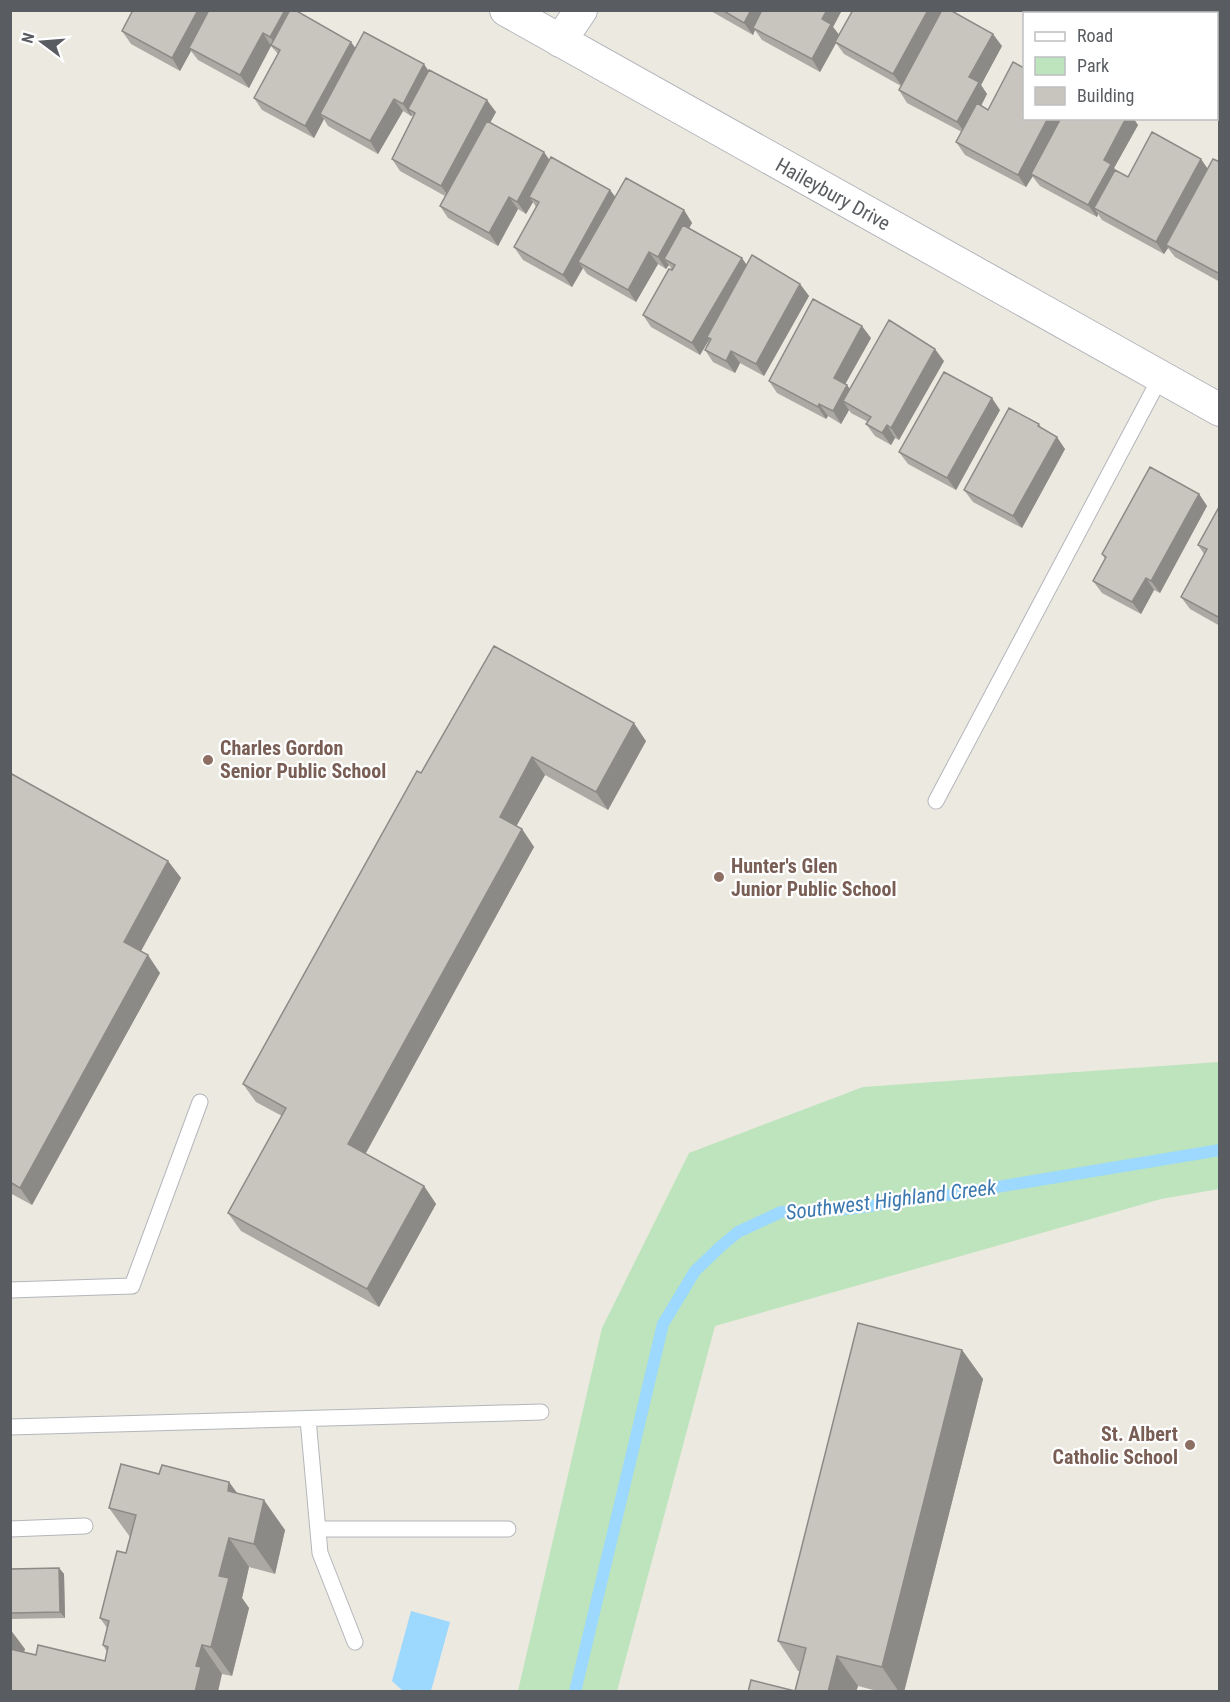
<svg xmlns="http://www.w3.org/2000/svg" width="1230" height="1702" viewBox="0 0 1230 1702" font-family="'Roboto Condensed',sans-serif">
	<rect width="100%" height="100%" fill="#ece9e0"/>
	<path fill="#bde4bc" d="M1219,1062v127l-58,10 -446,127 -98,365h-99l84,-363 87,-175 174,-66z"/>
	<path fill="#9dd8fe" d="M411,1611l39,11 -19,69h-28l-11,-10z"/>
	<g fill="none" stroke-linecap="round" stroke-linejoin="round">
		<path stroke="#9dd8fe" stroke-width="12" d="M575,1692l88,-368 32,-53 25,-24 18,-15 43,-20 68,-3 112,-16 259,-43"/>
		<g stroke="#b3b6bb" stroke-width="17">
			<path id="lane" d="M936,801l224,-423
				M10,1290l122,-4 68,-184
				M308,1419l12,134 35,89
				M10,1427l531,-15
				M10,1529l75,-3
				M318,1529h190"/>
		</g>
		<g stroke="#b3b6bb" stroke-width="34">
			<path id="street" d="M506,10l714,400
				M560,41l21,-31"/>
		</g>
		<use href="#lane" stroke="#fff" stroke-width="15"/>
		<use href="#street" stroke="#fff" stroke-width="32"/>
	</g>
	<path fill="#aca9a4" d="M709,10h133l-9,17 6,8 163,11 -21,39 6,9 -6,12 7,4 36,8h109l5,7 -24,43 2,2 12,7 80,-8 12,-7v120l-45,-25 -7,-9 -4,6 -62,-34 -4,-6 -1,3 -57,-31 -8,-10 -6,11 -61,-32 -9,-13 6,-10 -55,-29 -8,-13 2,-4 -57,-32 -8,-11 -16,29 -58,-32 -7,-10 -2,5z
		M298,13l58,35 73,23 67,41 -6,10 60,38 60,30 5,7 69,13 8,13 -3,5 58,37 53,19 9,12 -45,80 -24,-13 -5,10 -22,-11 -8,-12 4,-10 -9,15 -49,-28 -8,-12 29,-45 -3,-5 -3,4 -8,-5 -22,38 -49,-28 -4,-6 -11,19 -49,-27 -9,-13 22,-40 -3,-5 -7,12 -8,-5 -20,37 -50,-28 -8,-12 5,-10 -45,-25 -8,-12 21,-42 -1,-2 -1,1 -8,-5 -25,43 -50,-28 -4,-7 -10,19 -52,-28 -8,-12 24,-44 -7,-8 -22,42 -51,-28 -7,-9 -11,20 -49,-27 -9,-13z
		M871,338l-26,46 5,5 94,-28 -45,79 -4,-2 -4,7 -16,-9 -9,-12 2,-2 -17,-9 -2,-3 -8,14 -13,-8 -2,3 -49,-26 -8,-12z
		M1000,410l-44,80 -48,-26 -9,-12z
		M1039,424l3,5 23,20 -43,79 -49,-26 -9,-12z
		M1199,494l8,12 -47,87 -6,-3 -13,24 -39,-21 -9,-12 12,-22 -3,-5z
		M1220,508v118l-30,-17 -9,-12 23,-43 -6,-9z
		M646,741l-38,69 -63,-35 -29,51 6,3 12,18 -169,307 59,32 12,18 -57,103 -138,-76 -13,-18 54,-97 -26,-14 -13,-18 178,-311z
		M10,773l158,88 13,17 -40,73 19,22 -128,232 -22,-12z
		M962,1350l21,29 -79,313h-23l-23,-6 -2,6h-108l47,-1 5,-20h-2l-20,-30z
		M159,1474l70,8 8,11 48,37 -10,44 -26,-7 -7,31 7,10 -17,68 -10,-2 -212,18 15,-43 -1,3 12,3 69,6 2,-9 -4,-7 4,-17 -7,-10 26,-65 4,-16 -21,-29z
		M59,1568l5,6 1,44 -55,1v-50z"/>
	<path fill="#8c8a86" d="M198,10l15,1 -24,37 2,3 -11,20 -8,-13z
		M285,10h15l-21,39 -9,-12z
		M751,10h15l-13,18 2,2 -2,5 -9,-12z
		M827,10h15l-9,17 7,9 -20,36 -8,-13 10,-40z
		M928,10h15l-41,76 -9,-12z
		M263,33l8,13 -22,42 -9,-13z
		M993,34l9,12 -21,39 6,9 -21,40 -9,-12 12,-45z
		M351,42l9,12 -40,60 4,5 -10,19 -9,-12z
		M424,64l8,12 -24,33 4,6 -1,1 -8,-12z
		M394,99l9,12 -25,43 -8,-13z
		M487,100l9,12 -46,86 -9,-12z
		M1048,118h15l-32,56 2,2 -7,11 -8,-12z
		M1126,118h7l5,7 -24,43 5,8 -25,32 4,6 -1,3 -9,-12 16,-45z
		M544,152l9,13 -24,32 4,5 -7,12 -9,-12z
		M1201,159l9,13 -44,73 2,3 -4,6 -8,-12z
		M610,190l9,12 -41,60 5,6 -11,19 -9,-12z
		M509,197l9,12 -20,37 -9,-13z
		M684,210l8,13 -22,39 -6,-3 5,6 -3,4 -8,-12z
		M649,252l9,12 -22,38 -8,-12z
		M742,258l9,13 -44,66 2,3 -9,15 -8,-12z
		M800,284l9,12 -45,80 -8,-12z
		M862,326l9,12 -29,52 -8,-12z
		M935,349l9,12 -45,79 -8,-12z
		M731,351l9,12 -5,10 -9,-12z
		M847,385l9,13 -13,3 6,9 -8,14 -8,-13z
		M992,398l8,12 -44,80 -9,-12z
		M819,404l9,12 -2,3 -8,-12z
		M887,425l8,13 -4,7 -9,-12z
		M1057,437l8,12 -43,79 -9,-12z
		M1199,494l8,12 -47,87 -9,-12z
		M1146,578l8,12 -13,24 -9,-12z
		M634,723l12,18 -38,69 -12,-18z
		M532,757l13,18 -33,59 -12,-17z
		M522,829l12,18 -173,315 -13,-18z
		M168,861l13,17 -45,82 -12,-18z
		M148,955l12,18 -128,232 -12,-17z
		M424,1186l12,18 -57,103 -12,-18z
		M962,1350l21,29 -79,313h-5l-17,-25z
		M229,1482l21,29 -22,-20z
		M264,1500l21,30 -10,44 -21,-30z
		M229,1538l20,29 -7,31 7,10 -17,68 -21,-29 8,-71z
		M59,1568l5,6 1,44 -5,-6z
		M10,1629l15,20 -7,26 -8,-11z
		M202,1645l20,29 -4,18h-23l1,-26z
		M837,1656l21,30 -2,6h-28z"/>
	<path fill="#c8c5bf" stroke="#8c8a86" stroke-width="1.5" d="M133,10h65l-26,48 -50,-27z
		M209,10h76l-15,27 -7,-4 -23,42 -51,-27z
		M290,10h5l56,32 -46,84 -51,-28 26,-48 -9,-5z
		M722,10h29l-7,13z
		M762,10h65l-5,9 9,5 -19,35 -59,-31z
		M853,10h75l-35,64 -58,-32z
		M942,10h8l43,24 -24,43 10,5 -22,40 -58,-32z
		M364,32l60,32 -21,40 -9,-5 -24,42 -50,-27z
		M1013,62l11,6v50h24l-30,57 -62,-33 21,-39 11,7z
		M429,70l58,30 -46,86 -49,-27 23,-46 -7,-4z
		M1061,118h65l-22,42 7,4 -23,41 -57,-31z
		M487,121l57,31 -27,50 -8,-5 -20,36 -49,-27z
		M1152,132l49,27 -45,83 -62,-34 21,-38 13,7z
		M551,157l59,33 -47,85 -49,-28 25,-45 -10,-5z
		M1213,159l7,3v112l-54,-29z
		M626,178l58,32 -26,47 -9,-5 -21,38 -50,-28z
		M683,225l59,33 -50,85 -49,-28 26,-46 3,1 3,-5 -11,-6z
		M752,255l48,29 -44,80 -25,-13 -5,10 -21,-11 6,-11 -4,-2z
		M813,299l49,27 -28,52 13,7 -14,26 -14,-7 -1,3 -49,-26z
		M889,320l46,29 -44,79 -4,-3 -5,8 -16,-9 5,-7 -28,-16z
		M944,372l48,26 -45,80 -48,-26z
		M1009,408l30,16 -1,2 19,11 -44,79 -49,-26z
		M1150,467l49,27 -48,87 -5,-3 -14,24 -39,-21 13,-24 -4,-3z
		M1219,507l1,1v110l-39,-21 26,-48 -9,-4z
		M494,646l140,77 -38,69 -64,-35 -32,60 22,12 -174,315 76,42 -57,103 -139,-76 58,-105 -43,-24 174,-313 4,2z
		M10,773l158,88 -44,81 24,13 -128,233 -10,-6z
		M858,1323l104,27 -80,317 -45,-11 -9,36h-80l3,-12 44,11 11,-43 -28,-7z
		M121,1464l38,10 3,-9 67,17 -1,9 36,9 -10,44 -25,-6 -10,38 10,2 -18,69 -9,-2 -6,21 5,1 -6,25h-185v-43l26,6 2,-10 67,16 3,-14 -5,-2 6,-24 -9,-3 17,-67 9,2 10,-38 -27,-7z
		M59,1568l1,44 -50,1v-44z"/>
	<g fill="#8d6e63" stroke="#fff" stroke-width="2">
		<circle cx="208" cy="760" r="6"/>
		<circle cx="719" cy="877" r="6"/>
		<circle cx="1190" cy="1445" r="6"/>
	</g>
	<g text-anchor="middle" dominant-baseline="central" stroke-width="4.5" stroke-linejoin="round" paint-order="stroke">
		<g font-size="20" fill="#595d61" stroke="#fff">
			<text transform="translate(833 194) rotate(29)">Haileybury Drive</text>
		</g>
		<g font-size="20" font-weight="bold" fill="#785e54" stroke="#fff" text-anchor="start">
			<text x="220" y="748">Charles Gordon<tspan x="220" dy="23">Senior Public School</tspan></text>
			<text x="731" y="866">Hunter's Glen<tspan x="731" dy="23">Junior Public School</tspan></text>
			<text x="1178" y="1434" text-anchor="end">St. Albert<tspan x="1178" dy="23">Catholic School</tspan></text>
		</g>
		<g font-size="21" font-style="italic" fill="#3b78af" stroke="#fff">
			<text transform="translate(891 1200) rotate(-7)">Southwest Highland Creek</text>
		</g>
	</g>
	<rect width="1230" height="1702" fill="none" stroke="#595d61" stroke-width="24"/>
	<rect x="1023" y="12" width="195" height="108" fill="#ffffff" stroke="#bdbec0" stroke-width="1.5"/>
	<rect x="1035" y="32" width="30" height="9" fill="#ffffff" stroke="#bdbec0" stroke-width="1.5"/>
	<text x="1077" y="42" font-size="18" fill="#595d61">Road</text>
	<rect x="1035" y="57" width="30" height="18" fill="#bde4bc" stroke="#bdbec0" stroke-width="1.5"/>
	<text x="1077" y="72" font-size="18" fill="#595d61">Park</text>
	<rect x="1035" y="87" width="30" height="18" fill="#c8c5bf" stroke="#bdbec0" stroke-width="1.5"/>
	<text x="1077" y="102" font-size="18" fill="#595d61">Building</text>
	<g transform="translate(42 42) rotate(286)" stroke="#ffffff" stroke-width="4.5" paint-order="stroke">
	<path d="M0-4.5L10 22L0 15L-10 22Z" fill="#595d61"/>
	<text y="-9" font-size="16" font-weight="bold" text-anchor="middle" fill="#595d61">N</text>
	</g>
</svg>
